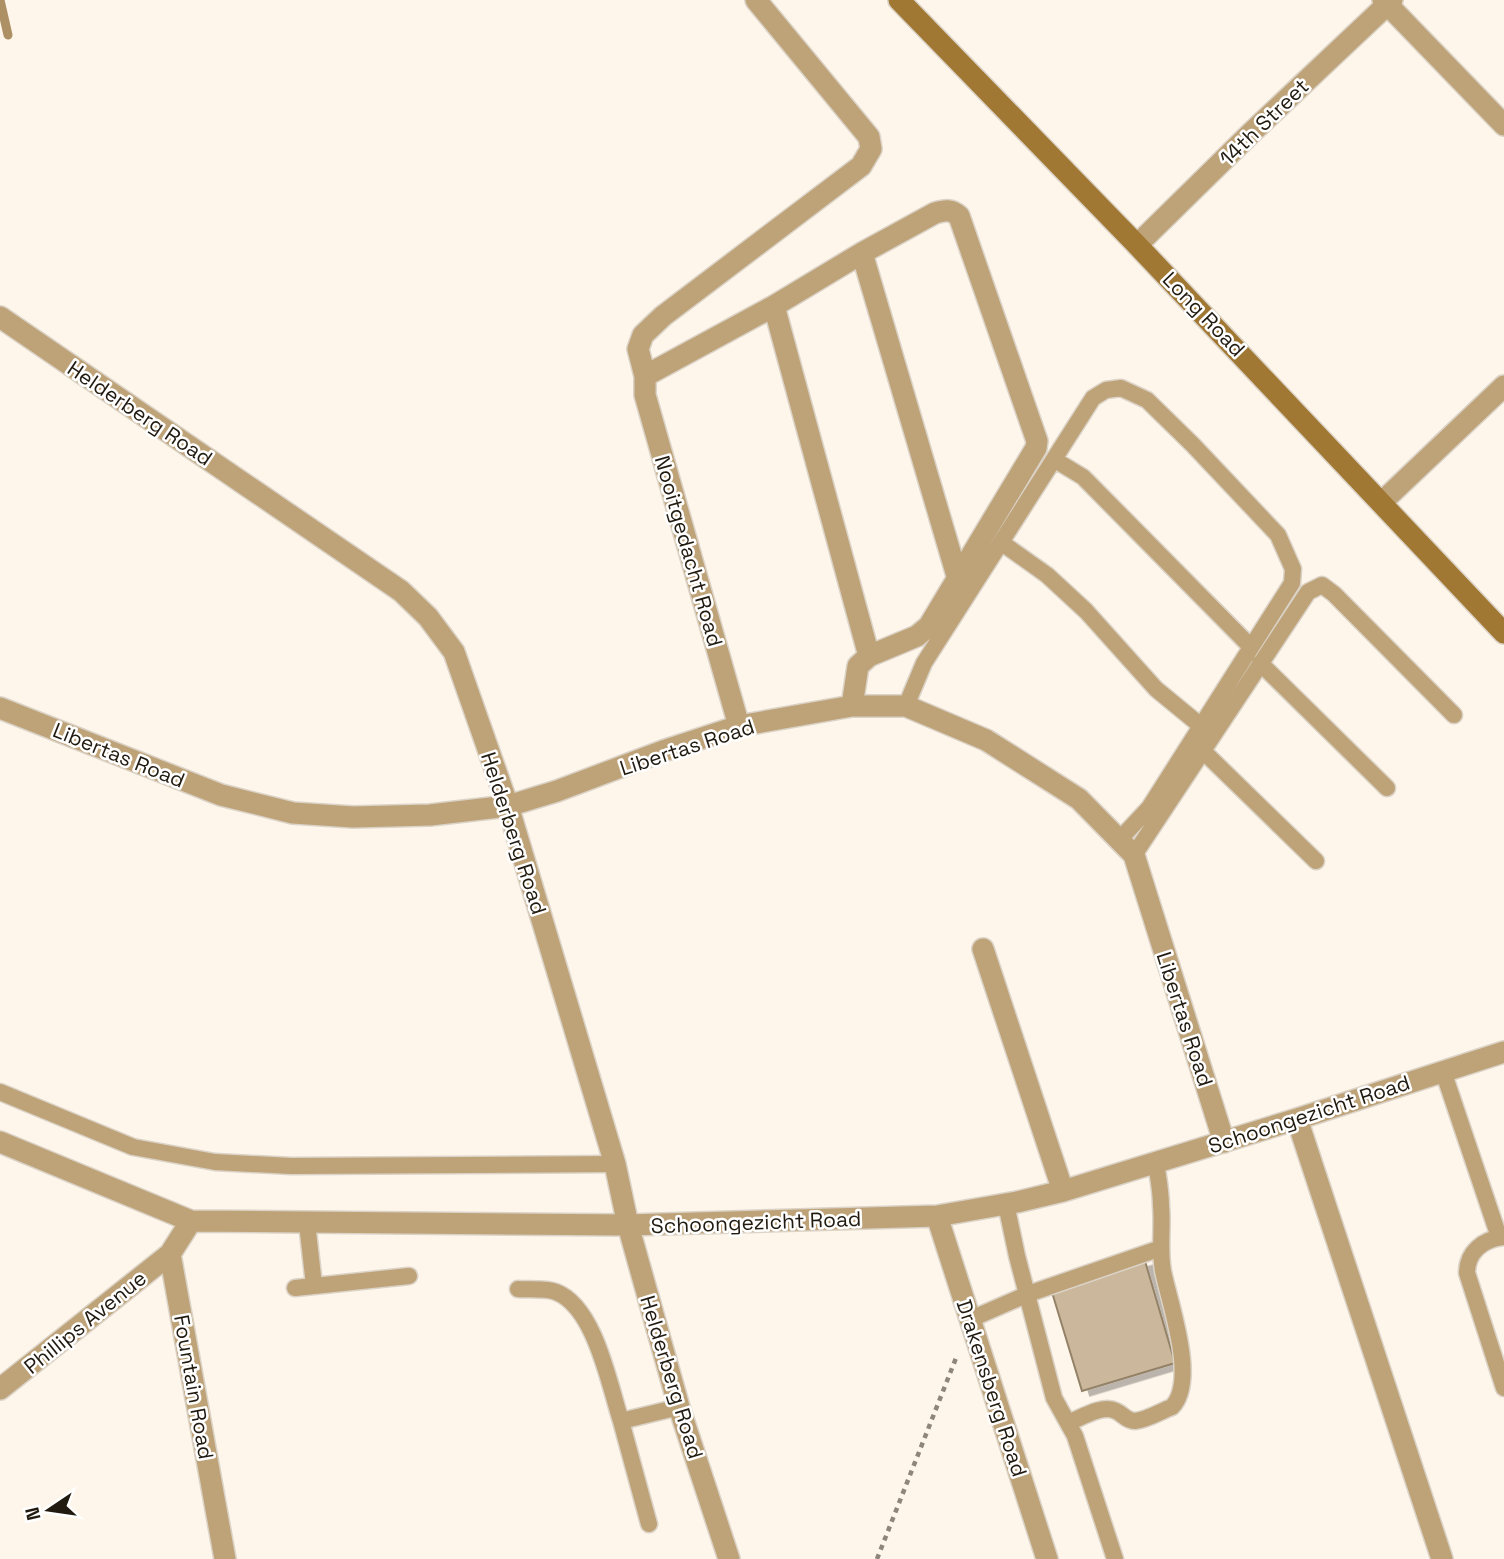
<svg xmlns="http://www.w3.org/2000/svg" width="1504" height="1559" viewBox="0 0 1504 1559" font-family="'Space Grotesk',sans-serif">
	<defs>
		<filter id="shadow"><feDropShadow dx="8" dy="4.5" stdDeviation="0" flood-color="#0004"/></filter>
	</defs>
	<rect width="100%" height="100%" fill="#fef6ea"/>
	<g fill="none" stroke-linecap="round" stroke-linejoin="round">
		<path stroke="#ae9065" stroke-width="9" d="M0,0l8,35"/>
	</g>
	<path fill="#cbb89c" stroke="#948268" stroke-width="2" filter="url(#shadow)" d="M1145,1261l30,102 -93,28 -31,-102z"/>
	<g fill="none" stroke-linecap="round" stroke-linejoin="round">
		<g stroke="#dbd3c7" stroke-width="19">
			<path id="lane" d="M1055,460l28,17 168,170
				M1002,543l45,32 39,36 70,78 45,37
				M1260,663l127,125
				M906,706l18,-43 169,-265 13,-8 15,-2 26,12 46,45 85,90 15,34 -1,14 -143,225 -30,32
				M1202,750l114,111
				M1134,855l174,-263 14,-7 12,9 120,121
				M1443,1071l56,166
				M0,1092l133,55 82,15 76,4 324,-2
				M1006,1204l11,52 37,142 21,38 40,123
				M307,1223l7,62
				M1504,1237c-21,2 -37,15 -37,36l37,115
				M295,1288l114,-12
				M518,1289c12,1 28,-1 38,3 39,15 53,92 65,129
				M971,1319l57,-25 133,-46
				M1068,1423c13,-5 34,-19 48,-12 7,3 10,10 19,10 12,-1 26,-10 37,-14 26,-27 -3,-105 -9,-136 -4,-22 0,-44 -2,-65 0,-15 -3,-29 -5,-43
				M649,1524l-28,-103 58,-14"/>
		</g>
		<g stroke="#dbd3c7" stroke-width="24">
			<path id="street" d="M1383,0l121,125
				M1137,245l114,-112 141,-133
				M862,253l96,326
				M774,306l95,350
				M0,317l401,274 27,26 26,35 54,154 107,358 13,61 51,182 50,152
				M645,376l129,-70 88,-53 73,-40c10,-3 16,-4 24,3l78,225 -1,7 -107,178 -12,10 -48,20 -11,10 -6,40
				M1382,502l122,-116
				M0,708l221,87 72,18 60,4 77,-2 78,-9 49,-15 106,-40 76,-25 113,-20h54l80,34 93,59 55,56 90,287
				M739,726l-94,-331v-19l-7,-27 5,-14 20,-19 198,-150 10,-17 -2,-12 -113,-137
				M983,949l80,242
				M1297,1119l145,440
				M0,1142l191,79 437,4 309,-9 80,-14 46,-11 234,-72 207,-67
				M937,1216l110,343
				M191,1221l-21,33 55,305
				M0,1389l170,-135"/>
		</g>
		<g stroke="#dbd3c7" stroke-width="24">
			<path id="secondary" d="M899,0l238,245 367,388"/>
		</g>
		<path stroke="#8e867b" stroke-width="4.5" stroke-dasharray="5 5" stroke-linecap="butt" d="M877,1559l79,-201"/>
		<use href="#lane" stroke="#bea278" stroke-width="16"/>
		<use href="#street" stroke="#bea278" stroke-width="21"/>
		<use href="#secondary" stroke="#a17833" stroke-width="21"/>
	</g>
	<g text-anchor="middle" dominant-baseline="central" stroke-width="5" stroke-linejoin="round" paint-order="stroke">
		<g font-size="21" fill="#211a10" stroke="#fff">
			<text transform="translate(1264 122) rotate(-44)">14th Street</text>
			<text transform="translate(1204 314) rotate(46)">Long Road</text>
			<text transform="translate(140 413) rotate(34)">Helderberg Road</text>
			<text transform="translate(689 551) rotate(74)">Nooitgedacht Road</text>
			<text transform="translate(687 747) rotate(-18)">Libertas Road</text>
			<text transform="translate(119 755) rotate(22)">Libertas Road</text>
			<text transform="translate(514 833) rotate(72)">Helderberg Road</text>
			<text transform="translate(1185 1019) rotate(72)">Libertas Road</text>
			<text transform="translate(1309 1114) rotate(-18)">Schoongezicht Road</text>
			<text transform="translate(756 1222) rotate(-2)">Schoongezicht Road</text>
			<text transform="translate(85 1322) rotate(-39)">Phillips Avenue</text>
			<text transform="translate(672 1377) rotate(73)">Helderberg Road</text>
			<text transform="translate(194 1387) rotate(80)">Fountain Road</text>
			<text transform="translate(992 1388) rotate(72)">Drakensberg Road</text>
		</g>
	</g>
	<g transform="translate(49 1510) rotate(257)" stroke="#ffffff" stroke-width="5" paint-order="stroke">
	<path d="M0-5L12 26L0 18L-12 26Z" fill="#211a10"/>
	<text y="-10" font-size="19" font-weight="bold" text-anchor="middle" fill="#211a10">N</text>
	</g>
</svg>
